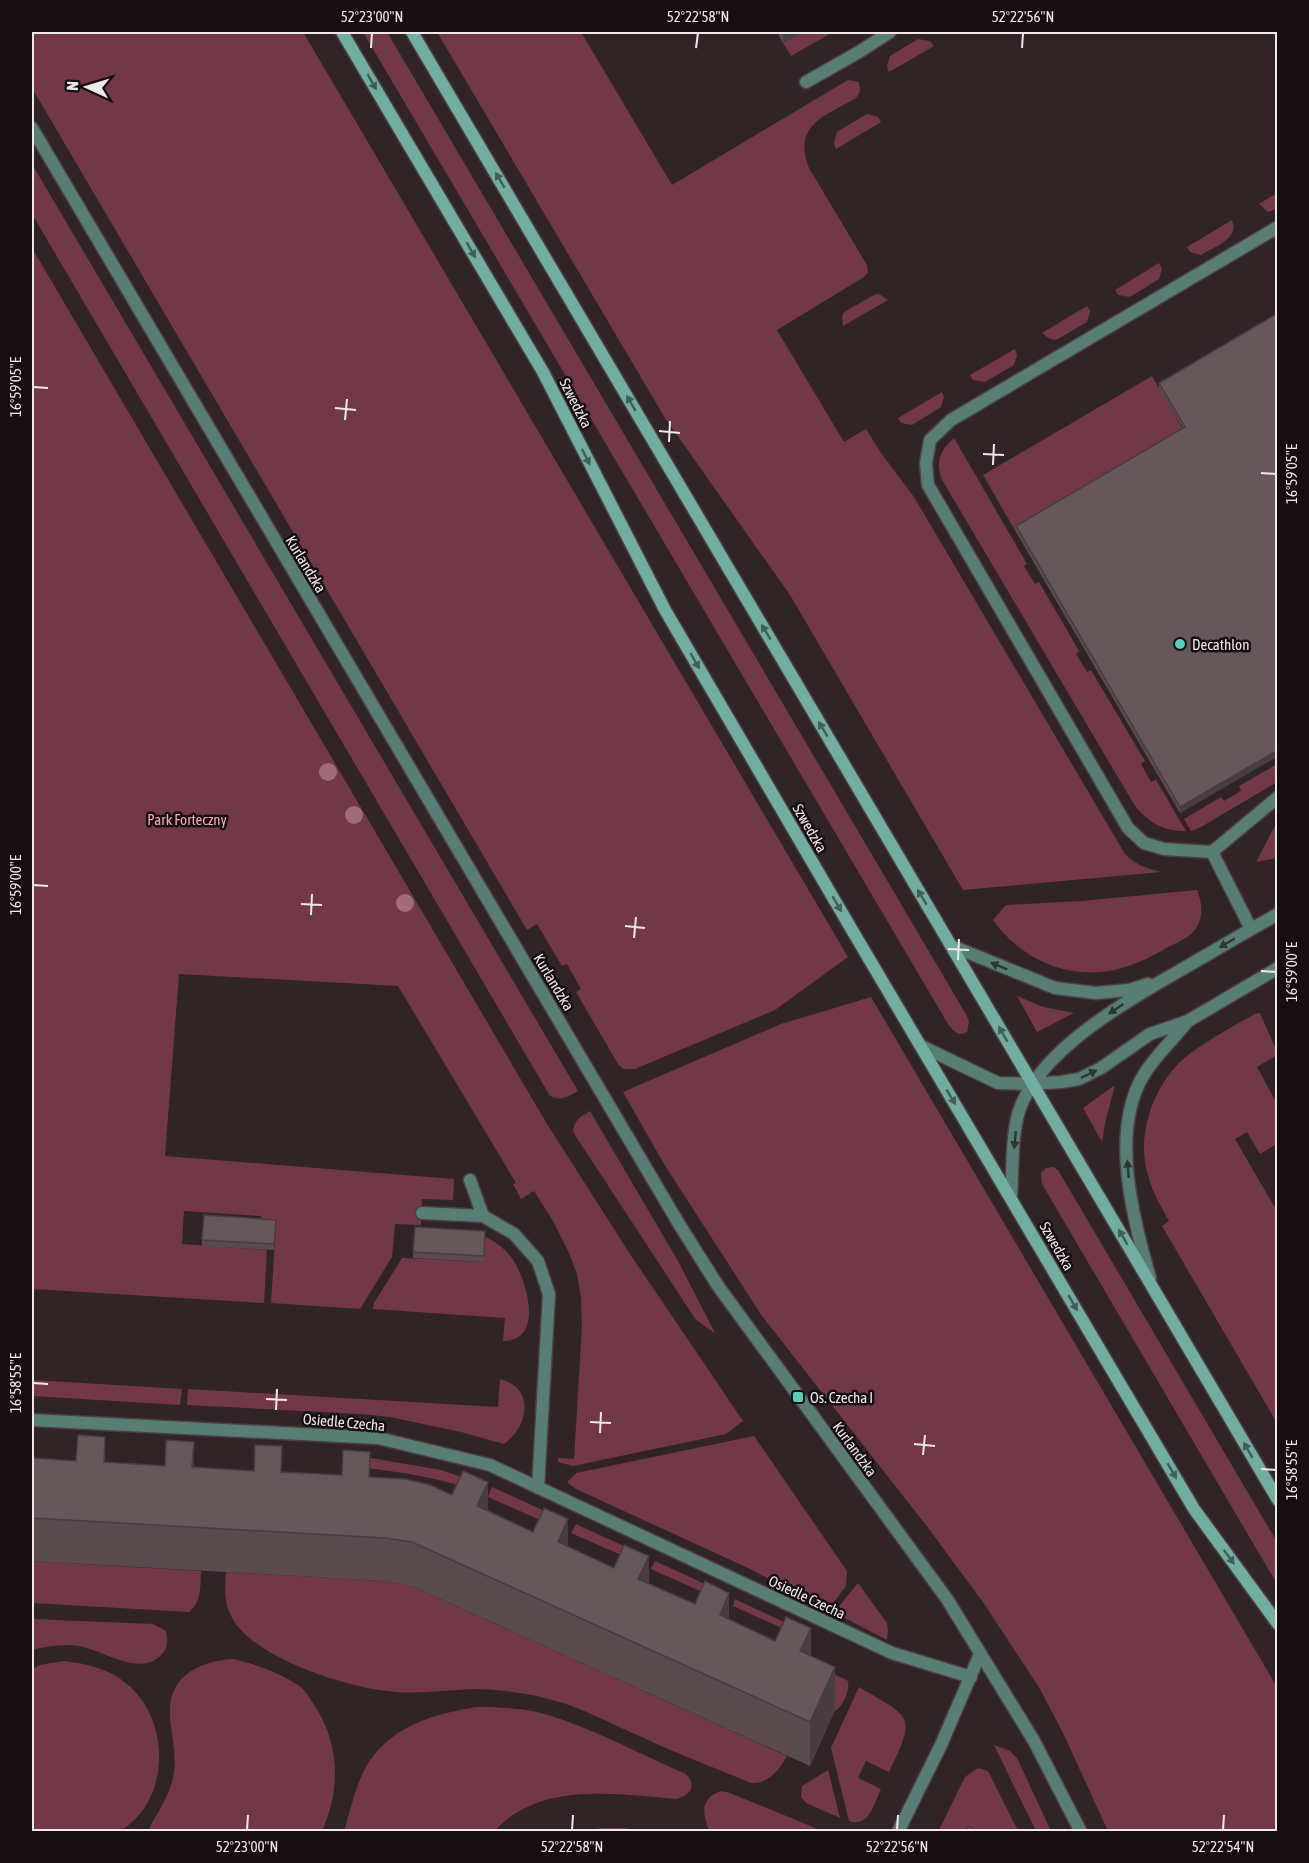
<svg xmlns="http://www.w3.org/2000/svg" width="1309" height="1863" viewBox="0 0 1309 1863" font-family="'Asap Condensed',sans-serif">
	<rect width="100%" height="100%" fill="#312427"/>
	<path fill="#723847" d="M32,32h271l545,925 -73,53 -140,59h-12l-5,-5 -42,-72 5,-3 -14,-25 -5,2 -25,-42 -10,6 -495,-842z
		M363,32h24l580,984 2,6 -2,10c-10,5 -13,-1 -19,-8z
		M437,32h144l91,153 176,-105 10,2c3,7 3,10 -2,16 -31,18 -64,27 -47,70l58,97 1,7 -4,5 -87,53 67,112 22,-13 15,24 33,44 211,357c11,11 21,14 36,18l-198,18 -173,-295 -125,-177z
		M803,32h30l-42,24 -8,-13z
		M918,39l12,2 4,5 -45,26 -2,-6 3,-10z
		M867,114l11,3 3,5 -45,27 -2,-6 3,-11z
		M32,164l546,927c-10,6 -16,10 -28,5l-518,-882z
		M1277,193v16l-9,3 -9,-8z
		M1232,220c8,19 -18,27 -31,35l-11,-3 -3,-5z
		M32,248l515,876 81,127 115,170 -17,13 -153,32 -15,-4v-4l16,1 8,-133 -1,-28 -4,-24 -8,-21 -16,-32 -19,-30 -13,8 -8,-15 3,-1 -118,-197 -219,-12 -14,182 289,23 -1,21 -31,-1 -1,26 -26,-1 -3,33 -32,52 -89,-6 5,-77 -15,-1v-9l-77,-5 -2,33 85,6 -3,53 -232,-14z
		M1159,263l3,6 -3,10 -29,18 -12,-2 -3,-5z
		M879,294l9,6 -45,26 -1,-9 2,-5 30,-17z
		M1087,306l3,5 -3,11 -31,18 -6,-1 -8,-6z
		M1015,349l2,6 -3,10 -29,17 -12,-2 -3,-5z
		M1152,376l33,57 -169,99 -33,-57z
		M942,392l2,5 -3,10 -29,18 -11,-2 -3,-5z
		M954,438l73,126 -3,2 11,18 4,-2 40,69 -3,3 11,18 4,-2 54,91 -4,3 10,18 5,-2 30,51c-23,0 -37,-8 -51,-25l-194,-328c-5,-17 -1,-28 13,-40z
		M1277,764v18l-76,45 -10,4 -7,-12 37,-22 3,4 17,-10 -2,-5z
		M1277,822v36l-21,4z
		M1197,890c6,14 7,31 -5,43 -6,6 -16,10 -24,14 -27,16 -54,28 -87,25 -36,-3 -67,-23 -88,-52l13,-15 75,-4z
		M1017,996l26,11 31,6 -37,19z
		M871,997l406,690v144h-169l-45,-98 -23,-44 -55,-84 -56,-76 -167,-213 -98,-152 -41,-72 158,-68z
		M1260,1013l17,39v3l-20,12 18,33 2,-2v46l-17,10 -13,-22 -12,7 42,72v212l-115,-197 7,-5c-8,-15 -17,-29 -21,-46 -13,-41 7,-94 40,-120 21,-16 44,-28 67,-41z
		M1115,1085l-10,38 -3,19 -19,-34z
		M590,1111l88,150 37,72 -19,-13 -123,-188c1,-12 7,-15 17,-21z
		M1053,1167l5,3 219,372v42l-235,-400 -1,-11 5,-5z
		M485,1237c10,4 19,11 26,20 15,20 35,84 -8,84l2,-23 -132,-9 1,-6 28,-45 81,4z
		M500,1379c35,9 29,47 4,65l-43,-12 -71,-15 -29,-3 -174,-9 1,-16 310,18z
		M32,1380l150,9 -2,16 -148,-9z
		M754,1436l93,135 -1,15 -18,24 -80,-42 -172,-79 -9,-7 9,-9z
		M365,1457l76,13 36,12 -3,8c-36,-12 -72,-18 -109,-22z
		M492,1487l68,31 -4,9 -68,-30z
		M576,1524l65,30 -4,8 -66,-29z
		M32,1561l169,10c-1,15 1,31 -12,41l-157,-9z
		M655,1561l67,31 -4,7 -67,-30z
		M226,1572l159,9 27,5 375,170c-8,14 -18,28 -36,27 -35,-15 -71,-28 -105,-44 -35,-15 -68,-34 -105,-42 -22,-5 -46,-8 -68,-8 -26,1 -52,5 -77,3 -46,-3 -143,-33 -165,-76 -7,-14 -6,-28 -5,-44z
		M858,1583l29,40 1,7 -1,10 -48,-25 1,-10z
		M735,1599l57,27 -10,2 -49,-22z
		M32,1619l121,5 13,7c2,8 2,15 -3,22 -20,25 -57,-1 -80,-6 -17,-4 -34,-1 -51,3z
		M233,1659c22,5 46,13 65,26 9,6 14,17 20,26 22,38 22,80 4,120h-174c9,-19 23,-36 26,-59 3,-22 -5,-44 -4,-64 2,-35 33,-47 63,-49z
		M64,1661c23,3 44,7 63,23 44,36 44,117 -7,147h-88v-162l8,-4z
		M814,1664l34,17c2,10 -5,25 -13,30l-35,-16z
		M859,1687c52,31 58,27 30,85l-23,-11 -8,17 23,11c-7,15 -12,39 -32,32l-18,-73z
		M477,1707c20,0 40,1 60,5 48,12 102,42 149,62 11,12 5,20 -9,25 -59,-5 -139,-18 -182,32h-151c7,-22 12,-49 25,-69 24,-37 68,-49 108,-55z
		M994,1745l16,6 7,7 34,73h-15z
		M978,1768l10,3 30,60 -80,1 27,-55z
		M828,1770l12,48 -34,-15 -5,-6 1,-11z
		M721,1791l9,2 83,34 7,4h-111c-6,-18 -10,-32 12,-40z
		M601,1828h24l13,3h-49z"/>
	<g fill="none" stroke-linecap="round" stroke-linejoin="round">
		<g stroke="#4c3f42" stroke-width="15">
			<path id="lane" d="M806,82l53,-30 31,-20
				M1212,852l66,-55
				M1251,929l-39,-77 -48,-3 -20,-6 -16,-15 -200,-343 -2,-22 4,-23 21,-20 327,-193
				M952,946l103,42 41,5 33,-3 19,-6
				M921,1046l77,37 34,1 29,-2 18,-3 22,-11 49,-34 38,-13 90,-53
				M1011,1198c2,-28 0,-60 8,-87 21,-63 113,-113 167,-144 31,-18 61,-36 92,-53
				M1150,1278c-17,-59 -40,-146 -7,-202 12,-20 30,-36 44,-54"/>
		</g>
		<g stroke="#4c3f42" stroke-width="15">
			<path id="street" d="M32,128l647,1096 39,62 229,313 87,142 47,91
				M470,1180l13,36
				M422,1213l61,3 31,18 24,27 11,33 -11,194
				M32,1420l346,18 112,27 402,188 79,24
				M898,1832l43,-87 39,-91"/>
		</g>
		<g stroke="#4c3f42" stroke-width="15">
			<path id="secondary" d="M342,32l201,340 122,238 187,320 342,579 84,115
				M412,32l866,1468"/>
		</g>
		<use href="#lane" stroke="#587d75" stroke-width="12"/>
		<use href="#street" stroke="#587d75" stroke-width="12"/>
		<use href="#secondary" stroke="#71ada1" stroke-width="12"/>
	</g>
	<g fill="#9f6c78">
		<circle cx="328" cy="772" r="9"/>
		<circle cx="354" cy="815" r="9"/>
		<circle cx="405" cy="903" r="9"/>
	</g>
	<path fill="#594b4e" d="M777,32h26l-20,11z
		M1278,313v443l-98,57 -164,-281v-6l167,-98 -24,-39v-6z
		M276,1226l-2,24 -72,-4v-6z
		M485,1231l-1,31 -71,-4v-6z
		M32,1458l338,19 118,33 45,22 278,124 24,54 -25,56 -398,-180 -27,-5 -353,-20z"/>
	<path fill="#483d40" d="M783,32h20l-20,11z
		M1278,750v6l-98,57v-6z
		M105,1437v43l-1,-18z
		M194,1442v37l-2,-12z
		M370,1452v37l-1,-12z
		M488,1482v44l-11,-20z
		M568,1519v38l-10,-15z
		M649,1556v38l-11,-15z
		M729,1593v37l-9,-15z
		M811,1628v38l-11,-15z
		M835,1667v43l-25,56v-44z"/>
	<path fill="#67575b" stroke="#483d40" stroke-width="1.5" d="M1278,313v437l-98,57 -164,-281 169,-99 -26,-44z
		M204,1215l72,5 -2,24 -72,-4z
		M415,1227l70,4 -1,25 -71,-4z
		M78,1435l27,2 -1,25 61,4 1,-26 28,2 -2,25 62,4 1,-26 27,1 -1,26 61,3 1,-25 27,2 -1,25 36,2 25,6 22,10 11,-24 25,11 -11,24 56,26 11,-24 24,11 -10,23 56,26 10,-23 25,11 -11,23 57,25 10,-23 24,12 -9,22 55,26 11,-24 25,11 -11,23 35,16 -25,55 -398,-180 -27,-4 -353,-20v-60l44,3z
		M968,1826l11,6h-13z"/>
	<defs><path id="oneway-solid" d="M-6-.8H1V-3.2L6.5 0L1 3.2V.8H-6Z" transform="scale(1.5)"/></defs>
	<g fill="#435e59">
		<use href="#oneway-solid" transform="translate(372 82) rotate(60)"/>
		<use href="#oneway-solid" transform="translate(500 180) rotate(-120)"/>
		<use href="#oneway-solid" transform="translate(471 250) rotate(60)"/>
		<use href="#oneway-solid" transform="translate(631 403) rotate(-120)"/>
		<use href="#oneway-solid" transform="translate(586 457) rotate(63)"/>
		<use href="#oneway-solid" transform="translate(766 632) rotate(-121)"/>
		<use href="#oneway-solid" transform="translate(695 661) rotate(60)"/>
		<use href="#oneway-solid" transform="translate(823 729) rotate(-121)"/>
		<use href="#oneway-solid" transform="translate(922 897) rotate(-121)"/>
		<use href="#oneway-solid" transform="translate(837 904) rotate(60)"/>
		<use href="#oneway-solid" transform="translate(1003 1034) rotate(-120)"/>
		<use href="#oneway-solid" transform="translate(951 1097) rotate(59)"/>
		<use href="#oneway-solid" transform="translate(1123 1237) rotate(-120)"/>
		<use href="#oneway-solid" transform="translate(1073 1303) rotate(60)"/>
		<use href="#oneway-solid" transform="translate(1248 1450) rotate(-120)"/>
		<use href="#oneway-solid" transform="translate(1172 1471) rotate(60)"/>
		<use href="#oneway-solid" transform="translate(1229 1557) rotate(54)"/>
	</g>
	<g fill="#2c3634">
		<use href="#oneway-solid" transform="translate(1227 943) rotate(150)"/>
		<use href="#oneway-solid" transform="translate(999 966) rotate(-158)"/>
		<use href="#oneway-solid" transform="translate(1116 1009) rotate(146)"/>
		<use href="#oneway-solid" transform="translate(1089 1074) rotate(-26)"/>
		<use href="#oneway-solid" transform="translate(1015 1140) rotate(96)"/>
		<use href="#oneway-solid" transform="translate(1128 1169) rotate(-95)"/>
	</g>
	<path fill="none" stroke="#f1e8ea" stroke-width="2" d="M371,48l1,-15M696,48l2,-15M1022,48l1,-15M33,387l15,1M335,408l21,2M345,420l2,-21M659,431l21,2M669,442l1,-21M983,454l21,1M993,465l1,-21M1261,473l15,1M33,885l15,1M301,904l21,1M311,915l1,-21M625,926l20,2M634,938l2,-21M948,949l21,1M958,960l1,-21M1261,971l15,1M33,1383l15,1M266,1399l21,1M276,1410l1,-21M590,1422l21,1M600,1433l1,-21M914,1444l21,2M923,1455l2,-20M1261,1469l15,1M247,1830l1,-15M572,1830l1,-15M897,1830l1,-15M1223,1830l1,-15"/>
	<g fill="#5ccebb" stroke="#150f11" stroke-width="2">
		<circle cx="1180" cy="644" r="6"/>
		<rect x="792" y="1391" width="12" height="12" rx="3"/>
	</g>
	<g text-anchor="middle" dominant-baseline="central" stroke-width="5" stroke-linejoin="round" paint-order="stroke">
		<g font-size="15" fill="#f1e8ea" stroke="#150f11">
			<text transform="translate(576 403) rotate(63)">Szwedzka</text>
			<text transform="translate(306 564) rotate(59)">Kurlandzka</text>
			<text transform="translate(810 828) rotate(60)">Szwedzka</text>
			<text transform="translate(554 982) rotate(59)">Kurlandzka</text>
			<text transform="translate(1057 1246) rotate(60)">Szwedzka</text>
			<text transform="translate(344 1422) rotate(5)">Osiedle Czecha</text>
			<text transform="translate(855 1449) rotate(54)">Kurlandzka</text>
			<text transform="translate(807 1597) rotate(25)">Osiedle Czecha</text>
		</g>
		<g font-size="15" fill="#f1e8ea" stroke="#150f11" text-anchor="start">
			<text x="1192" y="644">Decathlon</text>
			<text x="810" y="1397">Os. Czecha I</text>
		</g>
		<g font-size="15" fill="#f9a6ba" stroke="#150f11">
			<text x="187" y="819">Park Forteczny</text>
		</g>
	</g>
	<rect width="1309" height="1863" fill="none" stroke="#150f11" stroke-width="66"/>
	<g transform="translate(87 87) rotate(274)" stroke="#150f11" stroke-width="4.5" paint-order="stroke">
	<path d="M0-4.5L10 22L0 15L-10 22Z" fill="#f1e8ea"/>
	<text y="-9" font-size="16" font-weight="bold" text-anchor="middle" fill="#f1e8ea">N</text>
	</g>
	<rect x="33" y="33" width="1243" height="1797" fill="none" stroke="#f1e8ea" stroke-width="2"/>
	<g font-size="15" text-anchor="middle" fill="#f1e8ea">
		<text x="372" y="22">52°23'00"N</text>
		<text x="698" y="22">52°22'58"N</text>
		<text x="1023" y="22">52°22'56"N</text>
		<text transform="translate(16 387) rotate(-90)" y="5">16°59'05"E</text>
		<text transform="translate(1292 474) rotate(-90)" y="5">16°59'05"E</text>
		<text transform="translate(16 885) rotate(-90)" y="5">16°59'00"E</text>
		<text transform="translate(1292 972) rotate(-90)" y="5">16°59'00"E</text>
		<text transform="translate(16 1383) rotate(-90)" y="5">16°58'55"E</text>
		<text transform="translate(1292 1470) rotate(-90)" y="5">16°58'55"E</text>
		<text x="247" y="1852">52°23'00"N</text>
		<text x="572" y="1852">52°22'58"N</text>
		<text x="897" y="1852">52°22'56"N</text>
		<text x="1223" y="1852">52°22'54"N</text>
	</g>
</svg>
